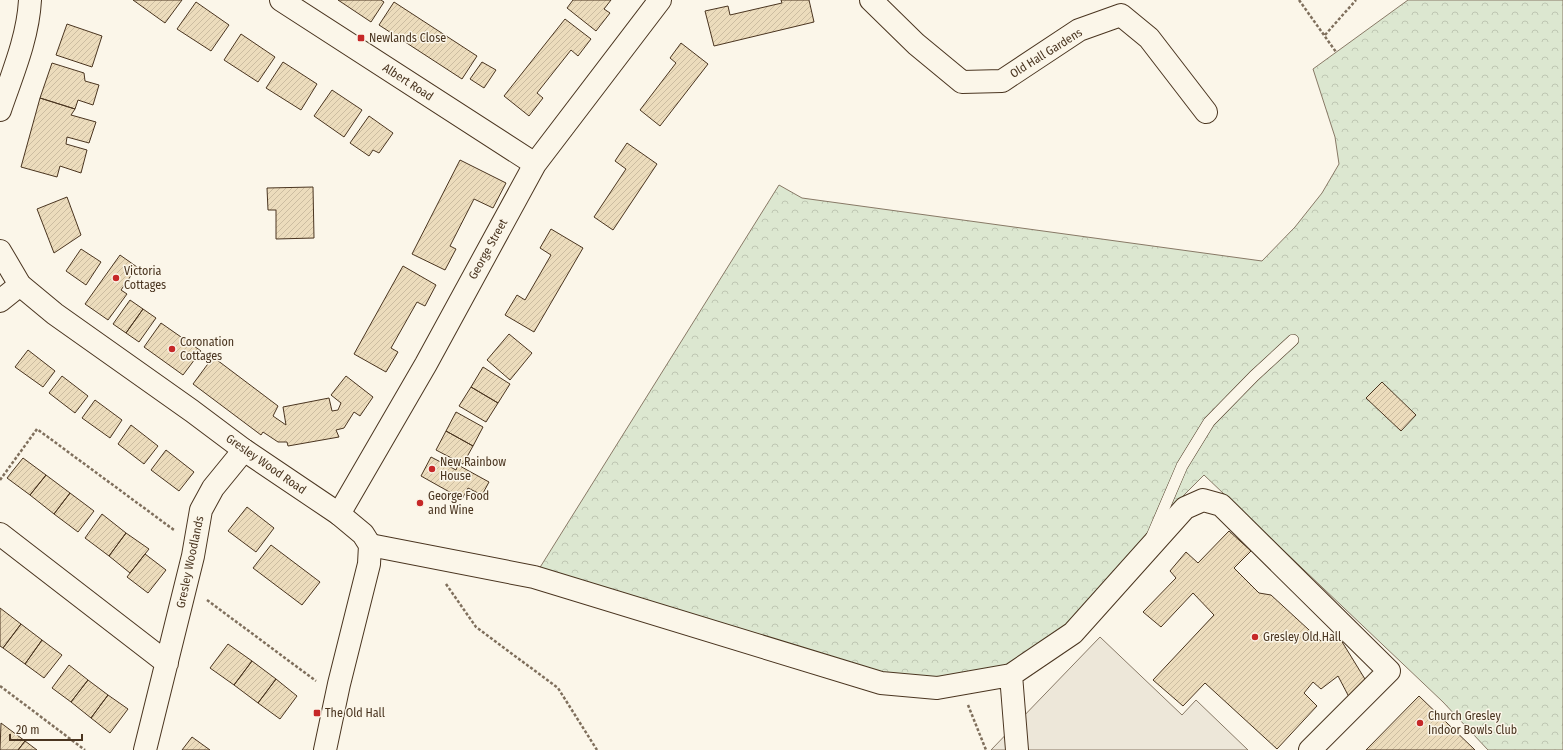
<svg xmlns="http://www.w3.org/2000/svg" width="1563" height="750" viewBox="0 0 1563 750" font-family="'Fira Sans Condensed',sans-serif">
	<defs>
		<pattern id="park-crowns" width="20" height="18" patternUnits="userSpaceOnUse"><rect width="20" height="18" fill="#dce7d0"/><path d="M2 6a3 3 0 1 1 6 0M12 15a3 3 0 1 1 6 0" fill="none" stroke="#bec7b2"/></pattern>
		<pattern id="building-hatch" width="6" height="6" patternUnits="userSpaceOnUse"><rect width="6" height="6" fill="#ecdcbc"/><path d="M-1 1l2-2M0 6l6-6M5 7l2-2" fill="none" stroke="#ccbda1"/></pattern>
	</defs>
	<rect width="100%" height="100%" fill="#fbf6e9"/>
	<path fill="url(#park-crowns)" stroke="#887966" d="M1408,0h155v750h-75l-45,-48 -239,-227 -33,33 -98,125 -62,42 -74,13 -403,-111 245,-392 23,13 460,63 33,-34 27,-34 17,-29 -4,-27 -22,-68z"/>
	<path fill="#ede7d9" stroke="#887966" d="M1100,637l82,78 14,-15 52,50h-257z"/>
	<path fill="url(#building-hatch)" stroke="#4a3520" d="M133,0h49l-17,23z
		M338,0h43l3,2 -13,20z
		M573,0h38l-7,9 6,4 -14,18 -29,-23z
		M781,0h28l5,22 -100,24 -9,-35 23,-5 2,9 52,-12z
		M196,2l33,23 -18,26 -34,-22z
		M394,2l83,54 -15,23 -83,-54z
		M565,19l26,20 -13,17 -7,-6 -34,43 6,5 -14,18 -25,-20z
		M67,24l35,12 -10,31 -36,-12z
		M241,34l34,23 -17,25 -34,-22z
		M681,43l27,21 -48,62 -20,-16 36,-47 -6,-5z
		M283,62l34,22 -16,26 -35,-22z
		M482,62l14,8 -12,18 -14,-9z
		M52,63l32,10 1,8 14,4 -6,20 -15,-5 -3,9 -35,-11z
		M332,90l30,20 -18,27 -30,-21z
		M40,98l35,11 -4,6 25,7 -7,21 -22,-6 -1,7 21,6 -6,23 -21,-7 -3,11 -36,-10z
		M369,116l24,17 -14,20 -6,-3 -4,6 -19,-13z
		M627,143l30,21 -44,66 -19,-13 32,-48 -11,-8z
		M460,160l46,23 -13,25 -19,-9 -24,47 6,3 -11,21 -33,-16z
		M313,187l1,51 -38,1v-29h-8l-1,-22z
		M67,197l14,38 -27,18 -17,-44z
		M551,229l32,19 -49,84 -29,-17 12,-20 8,5 26,-45 -11,-7z
		M81,249l20,13 -15,23 -20,-14z
		M120,255l17,12 -16,23 6,4 -19,26 -23,-16z
		M403,266l33,19 -11,21 -8,-4 -26,46 7,4 -12,20 -32,-18z
		M130,300l13,9 -17,24 -13,-9z
		M143,309l13,9 -17,24 -13,-9z
		M161,323l40,28 -18,24 -39,-28z
		M509,334l23,19 -22,27 -23,-20z
		M28,350l27,21 -12,16 -28,-20z
		M213,357l65,49 -5,10 13,9 -3,-18 46,-9 3,13 6,-1 3,-7 -10,-8 15,-19 27,21 -13,19 -6,-4 -10,16 -8,2 3,7 -51,9 -1,-4h-9l-15,-10 -2,3 -68,-51z
		M483,367l27,17 -12,19 -27,-16z
		M62,376l26,20 -13,17 -26,-20z
		M1382,382l34,33 -15,16 -35,-33z
		M471,387l27,16 -12,19 -27,-16z
		M95,400l27,20 -12,18 -28,-20z
		M456,412l27,15 -10,19 -27,-15z
		M131,425l27,21 -14,18 -26,-20z
		M446,431l27,15 -10,18 -27,-14z
		M166,450l28,22 -15,19 -28,-21z
		M431,457l25,13 2,-5 31,17 -7,13 -14,-7 -6,11 -41,-23z
		M23,458l23,17 -16,20 -23,-17z
		M46,475l24,18 -16,21 -24,-19z
		M70,493l24,18 -16,21 -24,-18z
		M247,507l27,21 -18,24 -28,-21z
		M102,514l24,19 -17,23 -24,-18z
		M1229,531l22,20 -17,17 25,25 12,2 50,46 15,-9 32,52 -19,13 -11,-21 -17,13 -8,-7 -9,11 13,13 -40,43 -72,-66 -22,23 -30,-26 61,-65 -21,-22 -32,34 -18,-15 33,-34 -6,-7 16,-19 12,11z
		M126,533l23,16 -19,24 -21,-17z
		M271,545l49,37 -18,23 -49,-37z
		M145,554l21,16 -18,23 -21,-16z
		M0,608l21,16 -18,24 -3,-2z
		M21,624l21,16 -17,24 -22,-16z
		M42,640l20,15 -18,23 -19,-14z
		M228,644l24,17 -18,24 -24,-17z
		M252,661l24,18 -18,24 -24,-18z
		M69,665l19,15 -17,22 -19,-14z
		M276,679l21,17 -17,23 -22,-16z
		M88,680l20,15 -17,23 -20,-16z
		M108,695l20,14 -18,24 -19,-15z
		M1419,696l56,54h-109z
		M1,723l24,18 -7,9h-18z
		M192,737l18,13h-28z
		M25,741l12,9h-19z"/>
	<g fill="none" stroke-linecap="round" stroke-linejoin="round">
		<g stroke="#4a3520" stroke-width="12">
			<path id="lane" d="M1152,536l30,-70 27,-44 45,-46 39,-36"/>
		</g>
		<g stroke="#4a3520" stroke-width="24">
			<path id="street" d="M281,0l254,164
				M871,0l45,44 46,38 40,-1 77,-51 42,-15 28,23 57,74
				M0,301l20,-16
				M339,514l87,-150 109,-200 125,-164
				M0,534l167,129
				M370,545l164,32 347,106 56,5 74,-13 62,-42 112,-125 18,-8 18,5 168,166 -79,79
				M1011,675l6,75
				M145,750l48,-194 8,-46 12,-22 31,-38"/>
		</g>
		<g stroke="#4a3520" stroke-width="24">
			<path id="secondary" d="M0,110c12,-35 28,-72 30,-110
				M0,251l20,34 35,29 137,97 52,39 95,64 24,20 7,11 -1,19 -30,120 -14,66"/>
		</g>
		<path stroke="#7f6f5c" stroke-width="2.5" stroke-dasharray="3 2" stroke-linecap="butt" d="M1299,0l37,52
			M1325,35l31,-35
			M0,480l37,-51 137,101
			M446,584l30,43 82,61 39,62
			M207,600l109,81
			M0,686l85,64
			M968,705l18,45"/>
		<use href="#lane" stroke="#fbf6e9" stroke-width="11"/>
		<use href="#street" stroke="#fbf6e9" stroke-width="22"/>
		<use href="#secondary" stroke="#fbf6e9" stroke-width="22"/>
	</g>
	<g fill="#c62828" stroke="#fbf6e9" stroke-width="1.5">
		<rect x="357" y="34" width="8" height="8" rx="2"/>
		<circle cx="116" cy="278" r="4"/>
		<circle cx="172" cy="349" r="4"/>
		<circle cx="432" cy="469" r="4"/>
		<circle cx="420" cy="503" r="4"/>
		<circle cx="1255" cy="637" r="4"/>
		<rect x="313" y="709" width="8" height="8" rx="2"/>
		<circle cx="1420" cy="723" r="4"/>
	</g>
	<g text-anchor="middle" dominant-baseline="central" stroke-width="3" stroke-linejoin="round" paint-order="stroke">
		<g font-size="12" fill="#4a3520" stroke="#fbf6e9" text-anchor="start">
			<text x="369" y="38">Newlands Close</text>
			<text x="124" y="271">Victoria<tspan x="124" dy="14">Cottages</tspan></text>
			<text x="180" y="342">Coronation<tspan x="180" dy="14">Cottages</tspan></text>
			<text x="440" y="462">New Rainbow<tspan x="440" dy="14">House</tspan></text>
			<text x="428" y="496">George Food<tspan x="428" dy="14">and Wine</tspan></text>
			<text x="1263" y="637">Gresley Old Hall</text>
			<text x="325" y="713">The Old Hall</text>
			<text x="1428" y="716">Church Gresley<tspan x="1428" dy="14">Indoor Bowls Club</tspan></text>
		</g>
		<g font-size="12" fill="#4a3520" stroke="#fbf6e9">
			<text transform="translate(1046 53) rotate(-32)">Old Hall Gardens</text>
			<text transform="translate(408 82) rotate(33)">Albert Road</text>
			<text transform="translate(488 249) rotate(-61)">George Street</text>
			<text transform="translate(266 464) rotate(35)">Gresley Wood Road</text>
			<text transform="translate(190 562) rotate(-78)">Gresley Woodlands</text>
		</g>
	</g>
	<path d="M10 734v6h72v-6" fill="none" stroke="#4a3520" stroke-width="2"/>
	<text x="16" y="734" font-size="12" fill="#4a3520" stroke="#fbf6e9" stroke-width="3" paint-order="stroke">20 m</text>
</svg>
